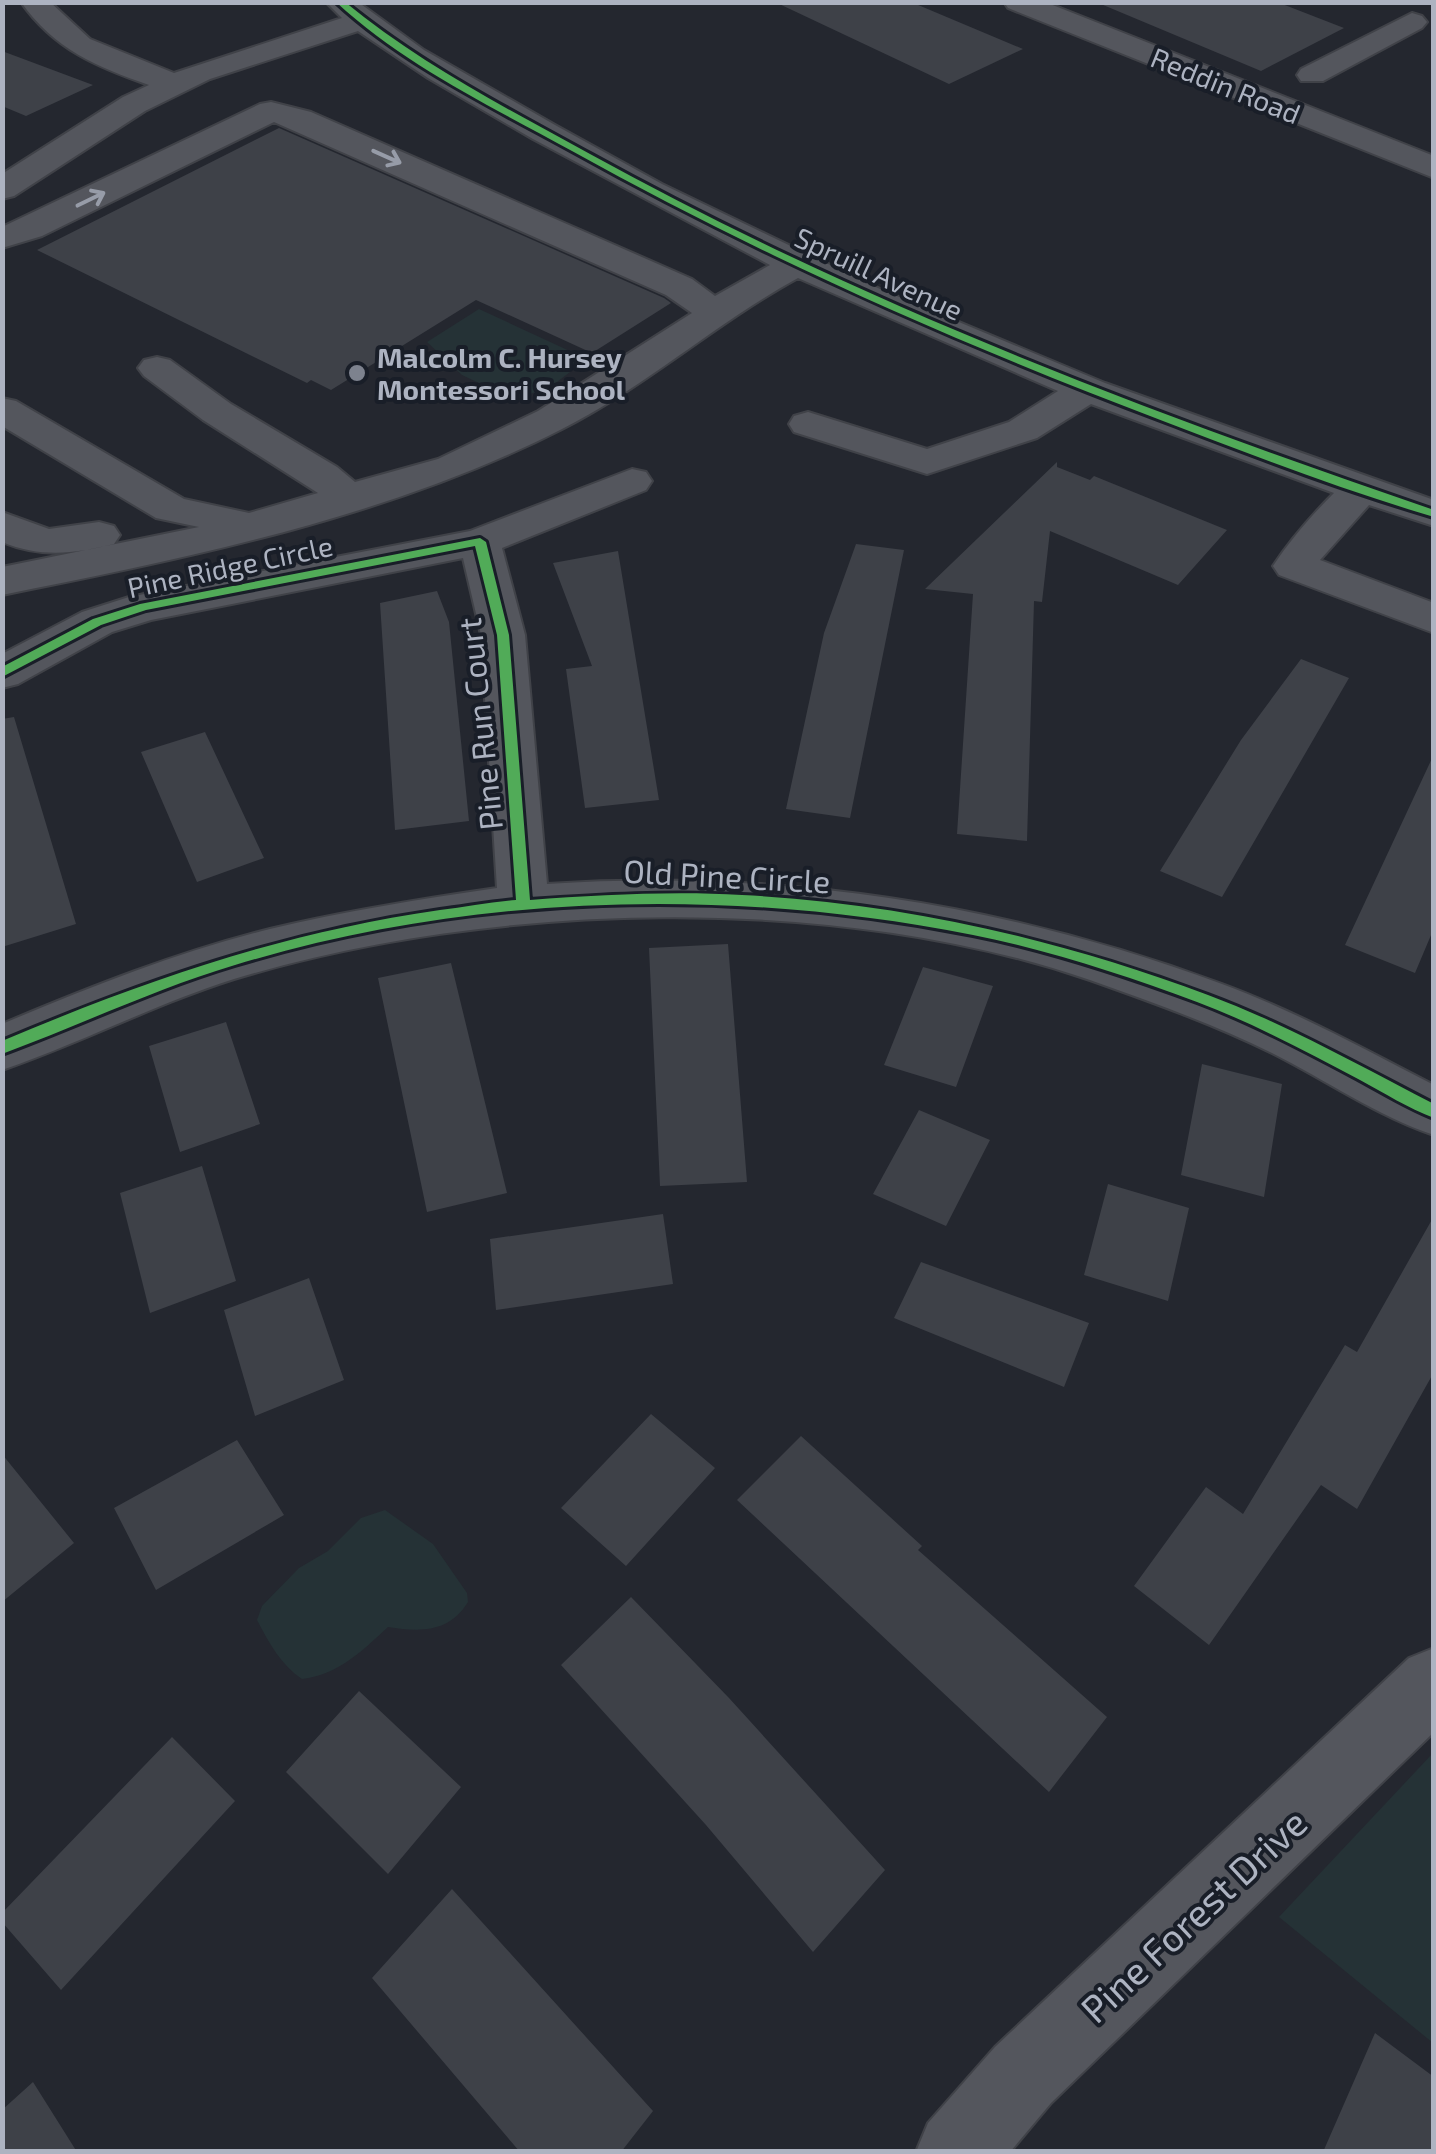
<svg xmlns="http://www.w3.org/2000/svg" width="1436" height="2154" viewBox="0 0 1436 2154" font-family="'Exo 2',sans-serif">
	<rect width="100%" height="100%" fill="#24272f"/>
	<path fill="#253236" d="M479,309l108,50 -34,26 -38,15 -53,-25 -35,-33z
		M385,1510l48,34 34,49 1,9c-19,31 -48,30 -80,25 -26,24 -50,48 -86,52 -21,-14 -33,-36 -45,-59l5,-14 37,-38 29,-17 33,-33z
		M1433,1753v290l-154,-126z"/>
	<path fill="#3e4148" d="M775,2h136l112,47 -74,35z
		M1096,2h181l67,26 -83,43z
		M2,51l91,34 -67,31 -24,-10z
		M279,128l385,170 7,5 -79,50 -116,-53 -145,90 -20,-10 -4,3 -270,-133z
		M1057,462v5l33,13 4,-4 133,54 -49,55 -128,-54 -8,71 -8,-1 -7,240 -70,-7 16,-240 -48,-5z
		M856,544l48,6 -54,268 -64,-9 38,-176z
		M618,551l41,249 -74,8 -19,-139 26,-3 -39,-103z
		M437,591l12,31 20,199 -74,9 -15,-227z
		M1301,659l48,19 -127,219 -62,-26 81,-131z
		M14,717l62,207 -74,23v-228z
		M205,732l59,126 -67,24 -56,-130z
		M1434,754v174l-19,45 -70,-28z
		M728,944l19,238 -87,4 -11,-238z
		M451,963l56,230 -80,19 -49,-234z
		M923,967l70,19 -37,101 -72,-22z
		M226,1022l34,102 -80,28 -31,-106z
		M1202,1064l80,20 -18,113 -83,-22z
		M919,1110l71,30 -44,86 -73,-32z
		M202,1166l34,115 -86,32 -30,-120z
		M1108,1184l81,24 -21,93 -84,-26z
		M663,1214l10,70 -177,26 -6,-71z
		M1434,1216v156l-77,137 -36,-24 -112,160 -75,-59 72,-99 37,27 102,-169 12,7z
		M921,1262l168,61 -25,64 -170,-69z
		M309,1278l35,102 -89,36 -31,-106z
		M651,1414l64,54 -89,98 -65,-58z
		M801,1436l121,110 -4,4 189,167 -58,75 -312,-292z
		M237,1440l47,75 -128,75 -42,-82z
		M2,1454l72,89 -72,59z
		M631,1597l98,101 156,172 -72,82 -107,-127 -145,-160z
		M359,1691l102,96 -73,87 -102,-102z
		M172,1737l63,64 -174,189 -59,-68v-9z
		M452,1889l201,222 -32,41h-101l-148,-174z
		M1375,2033l59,44v75h-111z
		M33,2082l44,70h-75v-42z"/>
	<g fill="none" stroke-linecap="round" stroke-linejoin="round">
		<g stroke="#404248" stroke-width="4">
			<path id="minor" d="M21,2h29l40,37 84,34 168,-55 -16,-16h32l66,48 131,75 107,59 218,105 225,94 329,117v26l-65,-21 -49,55 114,43v30l-155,-58 -6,-9c18,-27 38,-50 61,-73l-243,-89 -54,34 -110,36 -133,-42 -5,-8 5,-8 14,-4 119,37 82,-27 49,-31 -260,-113c-82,45 -153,109 -236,151 -172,88 -371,128 -560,166v-28l197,-40 -43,-9 -154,-92v-28l14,3 168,98 65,14 69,-20 -115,-73 -59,-44 -6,-8 6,-8 13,-3 13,3 61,44 106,63 18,15 83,-23 100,-48 154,-98 -26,-18 -392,-173 -232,114 -40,12v-21l258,-123 11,-2 40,10 381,167 23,17 55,-31 -237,-126 -105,-61 -70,-47 -148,48 -65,32 -131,85 -12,3v-25l121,-77 26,-12c-52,-18 -95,-36 -128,-83z
				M1004,2h41l389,154v22l-426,-170z
				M1412,13l10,3 5,6 -5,6 -99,53h-22l-4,-6 4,-6z
				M632,469l14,3 6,9 -6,9 -144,58 23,87 22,249c232,-15 457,19 675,100 73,27 142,65 212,101v50c-57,-19 -108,-55 -162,-82 -59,-29 -120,-51 -182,-73 -256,-88 -598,-79 -856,-1 -79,25 -153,64 -232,91v-46c88,-37 176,-72 268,-95 75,-18 151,-30 227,-41l-16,-253 -18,-77 -312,62 -39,12 -94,52 -16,4v-34l80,-42 47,-15 341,-66z
				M2,512l47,17 50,-7 15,4 6,9 -6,9c-40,10 -73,14 -112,-2z
				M1434,1648v84l-383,371 -41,49h-94l12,-29 67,-76 414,-389z"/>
		</g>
		<use href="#minor" fill="#54565d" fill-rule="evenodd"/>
		<g stroke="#191e28" stroke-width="6">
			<path id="cycleway" d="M336,2h9c74,61 161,106 245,152 268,148 554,257 844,356v7c-92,-27 -182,-62 -271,-96 -203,-77 -401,-164 -591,-270 -80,-44 -168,-86 -236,-149z
				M480,538l6,4 23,93 21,265c70,-5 141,-9 212,-5 160,8 316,44 466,100 78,29 152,71 226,109v14c-26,-10 -50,-25 -74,-38 -53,-28 -107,-57 -163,-78 -73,-27 -148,-52 -224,-67 -243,-48 -500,-42 -738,30 -80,24 -155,60 -233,89v-13c147,-62 280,-108 438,-131 25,-3 51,-8 76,-10l-19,-265 -22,-89 -329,64 -45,15 -99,52v-10l91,-48 47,-15z"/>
		</g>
		<use href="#cycleway" fill="#51ab58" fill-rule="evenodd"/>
	</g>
	<defs><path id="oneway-shaft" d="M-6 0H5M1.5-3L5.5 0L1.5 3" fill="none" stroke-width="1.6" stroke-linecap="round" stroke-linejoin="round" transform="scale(2.5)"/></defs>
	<g stroke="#979ca8">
		<use href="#oneway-shaft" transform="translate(387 157) rotate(24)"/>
		<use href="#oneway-shaft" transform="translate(91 199) rotate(-26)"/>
	</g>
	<circle fill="#7d828e" stroke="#191e28" stroke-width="4" cx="357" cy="373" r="10"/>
	<g text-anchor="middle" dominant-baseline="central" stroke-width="8" stroke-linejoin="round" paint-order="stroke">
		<g font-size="28" fill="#adb3c1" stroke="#191e28">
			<text transform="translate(1226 85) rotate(22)">Reddin Road</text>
			<text transform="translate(879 273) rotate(25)">Spruill Avenue</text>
			<text transform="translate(230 566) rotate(-12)">Pine Ridge Circle</text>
		</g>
		<g font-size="28" font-weight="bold" fill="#adb3c1" stroke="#191e28" text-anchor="start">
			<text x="377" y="357">Malcolm C. Hursey<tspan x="377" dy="32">Montessori School</tspan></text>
		</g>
		<g font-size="32" fill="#adb3c1" stroke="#191e28">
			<text transform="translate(479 724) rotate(-96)">Pine Run Court</text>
			<text transform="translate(727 875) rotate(3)">Old Pine Circle</text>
		</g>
		<g font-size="38" fill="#adb3c1" stroke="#191e28">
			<text transform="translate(1193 1915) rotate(-43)">Pine Forest Drive</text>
		</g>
	</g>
	<rect width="1436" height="2154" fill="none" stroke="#adb3c1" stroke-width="10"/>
</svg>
